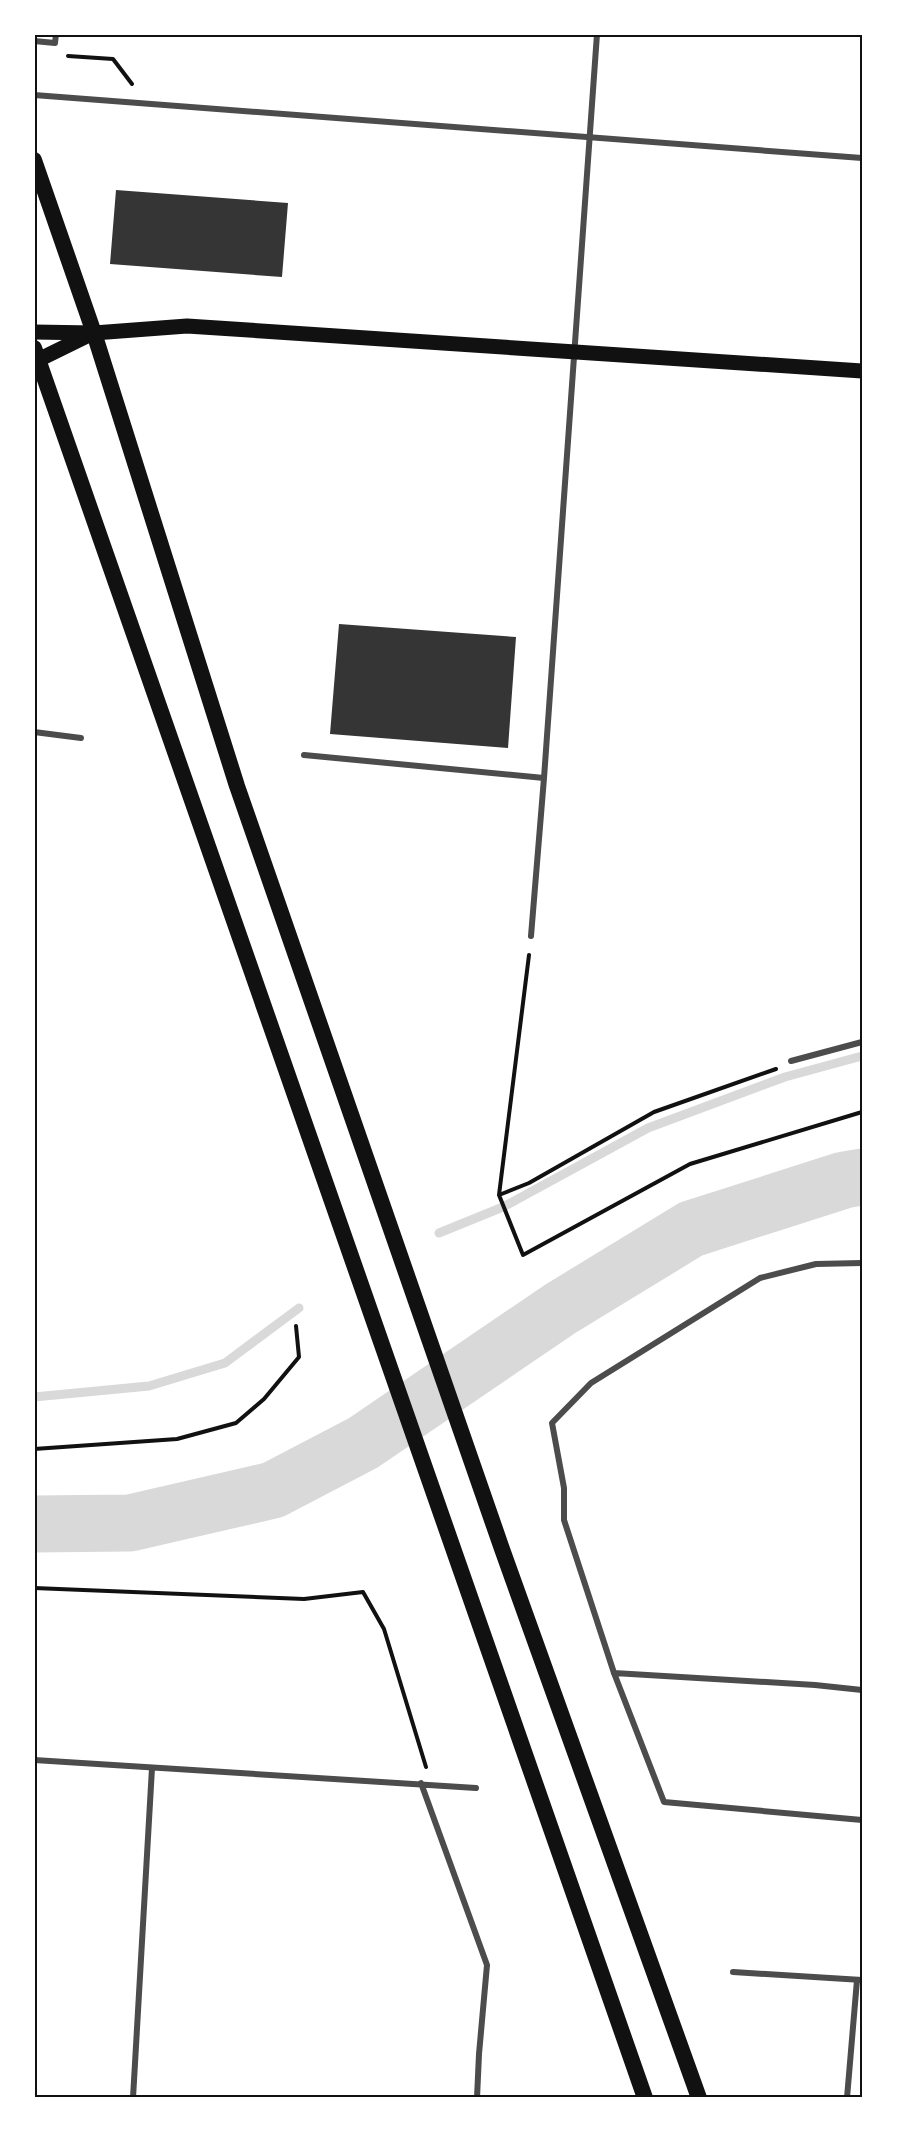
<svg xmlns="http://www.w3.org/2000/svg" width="897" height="2132" viewBox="0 0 897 2132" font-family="Raleway,sans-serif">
	<rect width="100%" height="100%" fill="#fff"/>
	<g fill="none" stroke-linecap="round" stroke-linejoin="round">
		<path stroke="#d9d9d9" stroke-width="9" d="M439,1233l64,-26 145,-79 137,-51 77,-21
			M34,1397l115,-11 76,-23 74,-55"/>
		<path stroke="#d9d9d9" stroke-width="57" d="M34,1524l96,-1 143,-33 90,-47 197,-134 131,-80 153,-49 18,-3"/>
	</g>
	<path fill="#353535" d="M116,190l172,13 -6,74 -172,-13z
		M339,624l177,13 -8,111 -178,-14z"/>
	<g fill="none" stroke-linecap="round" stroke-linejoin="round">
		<path stroke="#111" stroke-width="4" d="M68,56l45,3 19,25
			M529,955l-30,240 24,60 167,-91 172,-52
			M499,1195l30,-12 125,-71 122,-43
			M34,1449l143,-10 59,-16 28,-24 35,-42 -3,-31
			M34,1588l270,11 59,-7 21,37 42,138"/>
		<path stroke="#4c4c4c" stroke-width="6" d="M34,41l21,2 1,-9
			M34,95l828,63
			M34,732l47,6
			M304,755l240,23
			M531,936l13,-158 53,-744
			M791,1061l71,-19
			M862,1263l-46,1 -56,14 -169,105 -39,40 12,65v32l50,153 50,129 198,18
			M614,1673l201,12 47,5
			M34,1760l442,28
			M421,1783l66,182 -8,89 -2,44
			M733,1972l129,8
			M133,2098l19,-330
			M847,2098l10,-118"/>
		<path stroke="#111" stroke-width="15" d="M34,332l60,1 93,-7 675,45
			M34,362l57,-28"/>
		<path stroke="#111" stroke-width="16" d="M34,160l60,173 143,453 265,763 197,549
			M34,348l611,1750"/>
	</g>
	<rect width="897" height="2132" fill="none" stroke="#ffffff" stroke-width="72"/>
	<rect x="36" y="36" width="825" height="2060" fill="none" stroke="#111" stroke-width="2"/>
</svg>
